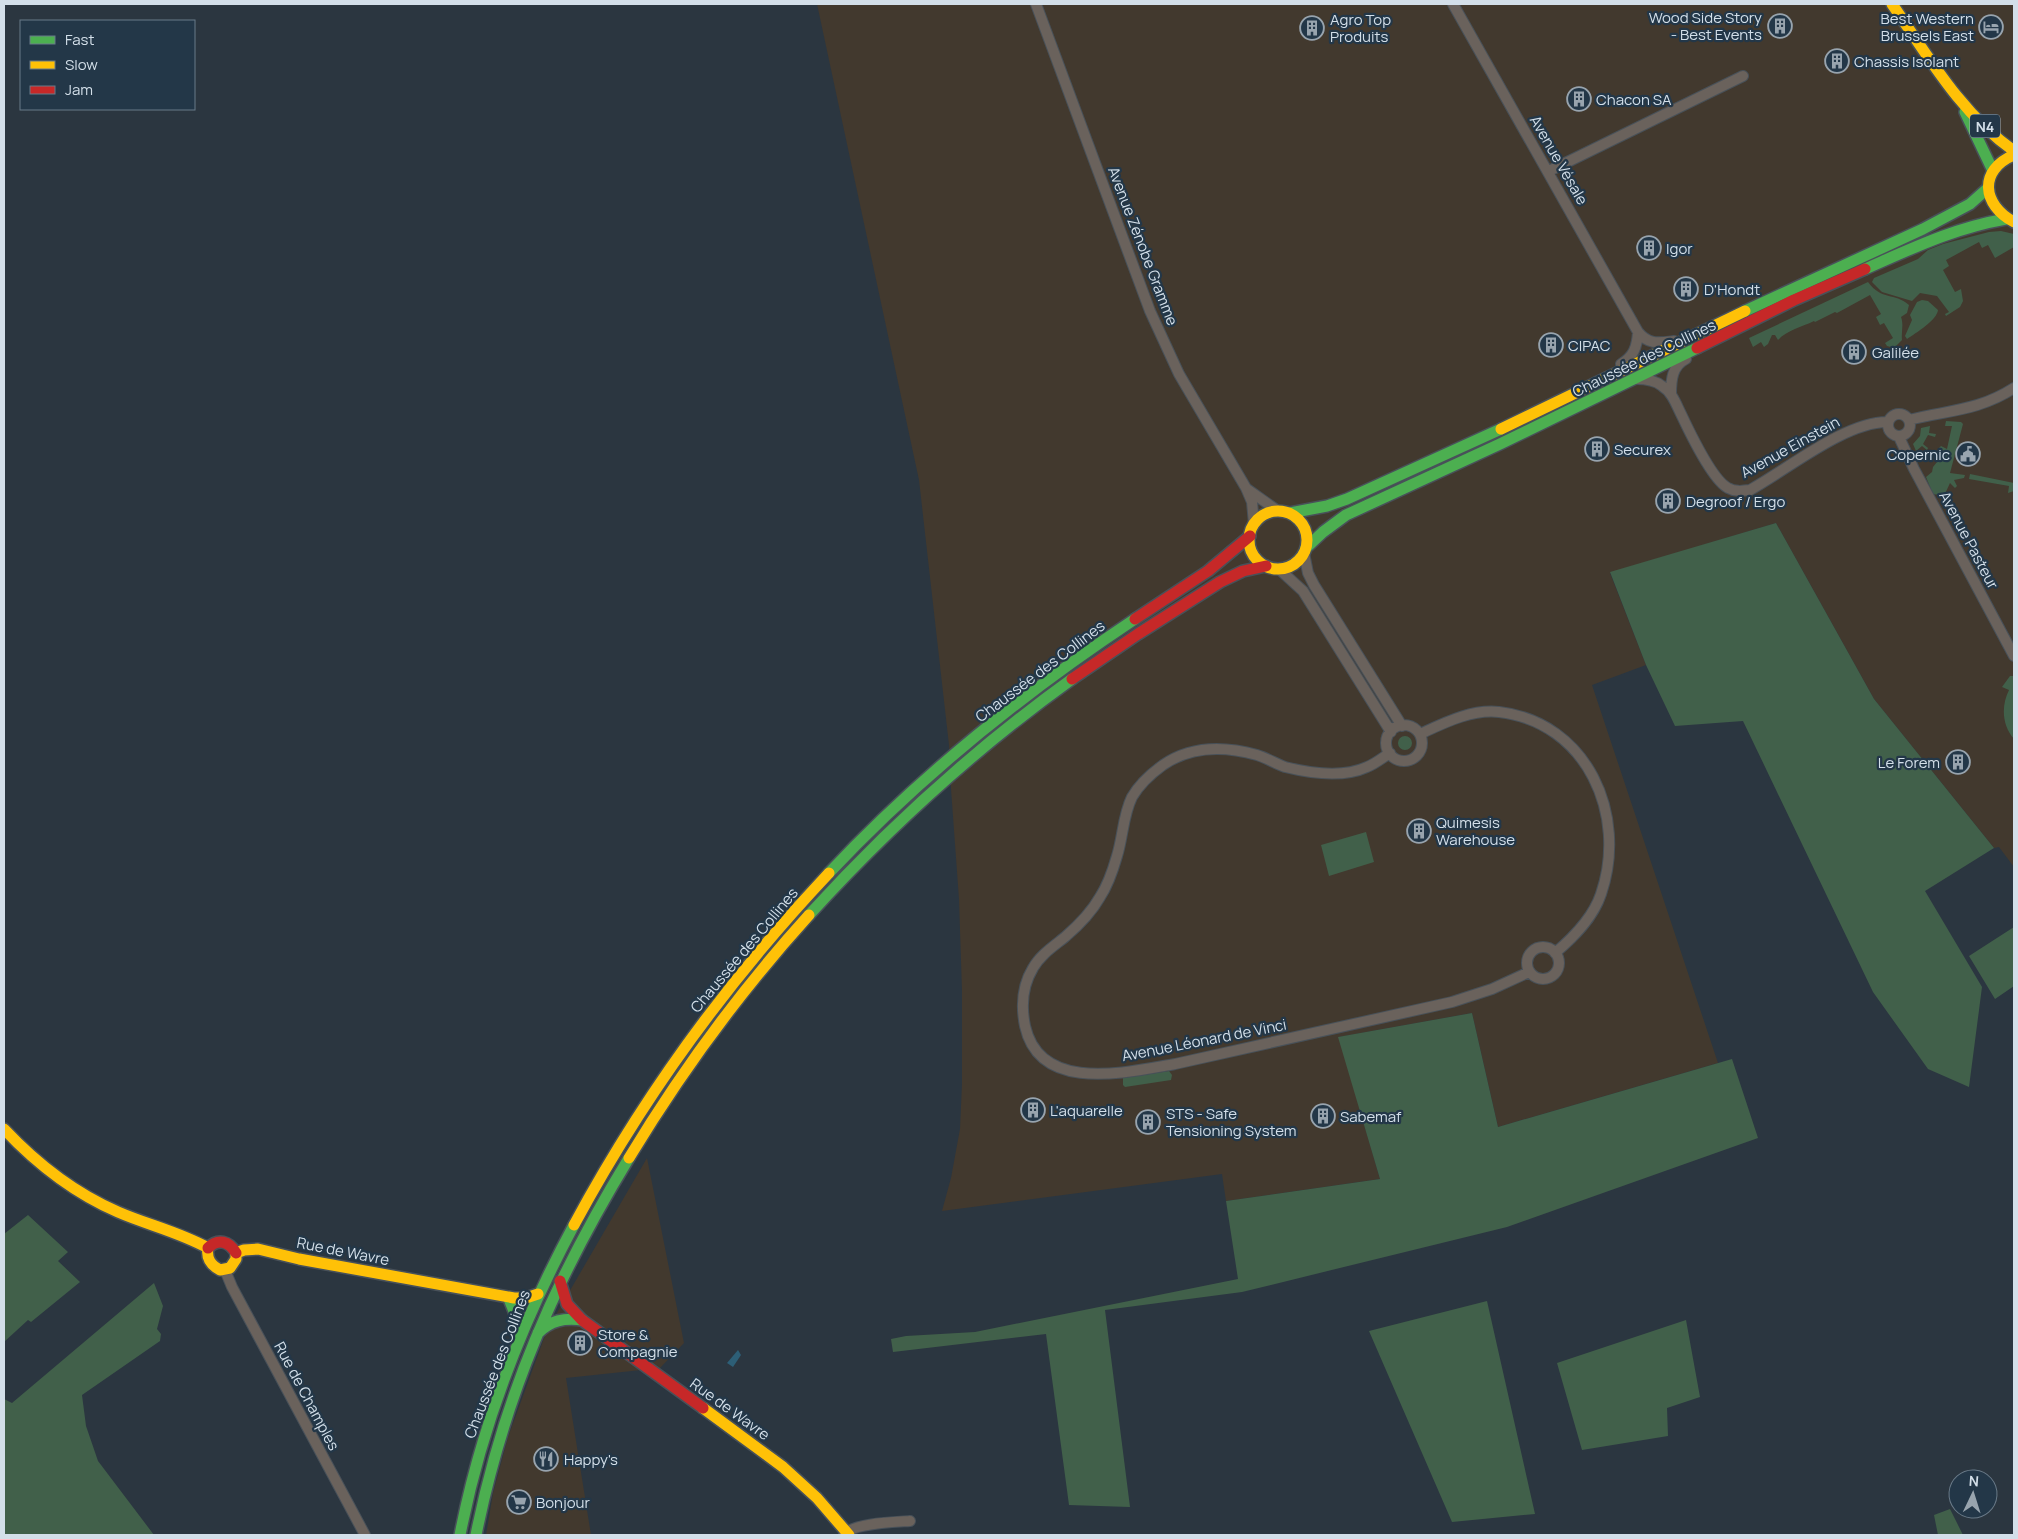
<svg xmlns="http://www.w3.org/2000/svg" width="2018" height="1539" viewBox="0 0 2018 1539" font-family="Manrope,sans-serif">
	<rect width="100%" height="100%" fill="#2b3640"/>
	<path fill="#42392e" d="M817,4h1197v863l-15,-20 -5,1 -120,-149 -98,-176 -166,50 36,92 -54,20 126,378 -220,64 -26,-114 -133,24 41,142 -154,22 -4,-27 -280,37 9,-33 9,-49 2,-45v-93l-3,-92 -8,-110 -2,-44 -30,-265z
		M647,1158l37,185 -24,25 -94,10 25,157h-105l7,-42 15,-56 39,-107z"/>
	<path fill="#41604a" d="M2001,231l13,3v13l-19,11 -7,-13 -6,3 -3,-6 -33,18 3,6 -6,4 12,22 6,-3 2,12 -3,6 -14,9 -1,-2 4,-2 -12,-16 -17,-3 -8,8 -30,-9 -10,-10 2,-4 44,-19 10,-9 15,-6 46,-12z
		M1868,282c14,19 26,10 41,23l-2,8 -6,4c3,8 0,15 1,23l-8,8 -7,-2 -2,-3 8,-5 -9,-15 -4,2 -4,-8 5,-3 -11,-19 -33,18 -2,-1 -20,10 -1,-1c-12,6 -27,9 -36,19l-3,-5h-3l-4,9 -4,3 -3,-5 -8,5 -4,-9z
		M1922,300l6,1 10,9c-1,10 -22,23 -31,29l-2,-3 7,-16 -2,-5 7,-13z
		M1946,421l15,1 2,2 -13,49 15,2 -1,3 -10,2 3,6 -2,2 -5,-5 -6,13 -11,-2 -7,-17 6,-5 1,-5 12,-15 -6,-4 2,-2 6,3 5,-23h-7z
		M1930,426l-1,7 7,1 -1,3 -7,-2 -5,9 5,4 -1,2 -5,-4 -6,5 -3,-7 7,-8 1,-8z
		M1970,474l44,9v8l-6,2 1,-7 -40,-7z
		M1776,523l98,176 120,149 -69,43 57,96 -13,100 -41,-18 -55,-77 -130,-271 -68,5 -29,-61 -36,-93z
		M2010,676h4v63c-12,-14 -13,-33 -5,-49l-7,-3z
		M1398 743a7 7 0 1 1 14 0a7 7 0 1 1-14 0Z
		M1366,832l8,30 -45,14 -8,-31z
		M2014,927v59l-19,13 -26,-43z
		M1472,1013l26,114 234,-68 26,79 -251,89 -265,65 -137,18 25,197 -61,-2 -23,-171 -153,18 -2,-13 15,-3 69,-4 263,-53 -12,-78 154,-22 -42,-142z
		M1169,1071l3,4 -1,5 -46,7 -2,-2v-7z
		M28,1215l40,37 -10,9 22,21 -49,40 -3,-2 -24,22v-108z
		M154,1283l9,23 -6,23 4,5 -1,7 -78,54 4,31 12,35 56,74h-150v-136l8,4z
		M1487,1301l48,213 -83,8 -83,-191z
		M1686,1320l14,77 -33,11 1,28 -86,14 -25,-87z
		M1950,1509l13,26h-25l-4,-20z"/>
	<path fill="#2d5f77" d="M738,1350l3,5 -8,12 -6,-4z"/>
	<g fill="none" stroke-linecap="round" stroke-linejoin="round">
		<g stroke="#485159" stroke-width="12">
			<path id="street" d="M1036,4l114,307 29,63 67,114 6,14 2,22
				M1453,4l185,328c11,13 20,11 36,9
				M1549,171l194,-95
				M1621,364c13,-8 16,-17 17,-32
				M1636,379c9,0 19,1 26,7 10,6 14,18 19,28 8,17 31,66 47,74 7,4 14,3 22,2 38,-21 95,-68 137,-68
				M1671,394c0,-14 1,-28 15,-35
				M1888 425a11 11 0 1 1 22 0a11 11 0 1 1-22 0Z
				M1909,420c40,-10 69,-9 105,-32
				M1899,437l15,32 100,187
				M1247,489l31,22
				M1304,553l4,20 6,12 88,141
				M1279,569l24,22 88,141
				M1386 743a18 18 0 1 1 36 0a18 18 0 1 1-36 0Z
				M1420,734c24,-11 51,-25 79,-22 88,10 129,103 102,182 -8,24 -27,43 -46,59
				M1390,753c-8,5 -15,11 -23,14 -24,11 -58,6 -82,0 -9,-3 -18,-9 -28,-12 -32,-9 -65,-10 -94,10 -11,8 -24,20 -31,32 -9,18 -9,40 -15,59 -4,14 -9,29 -17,41 -9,16 -21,28 -35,40 -11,9 -25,18 -32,31 -11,18 -12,38 -8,58 15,68 102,46 150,38l277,-62 40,-13 37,-17
				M1527 963a16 16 0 1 1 32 0a16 16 0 1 1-32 0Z
				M225,1270l7,17 133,248
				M844,1535c8,-12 52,-13 66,-14"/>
		</g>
		<g stroke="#485159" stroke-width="14">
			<path id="fast" d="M1965,112l28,59
				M1865,269c48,-21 89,-41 141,-50
				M1745,311l178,-82 47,-25 18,-16
				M1290,513l37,-7 20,-7 154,-70
				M1306,548l17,-16 23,-17 154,-71 197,-96
				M829,873c90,-96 196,-181 306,-254
				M809,915c79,-87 167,-167 263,-236
				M509,1299l13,32
				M538,1333c13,-13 26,-15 44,-13
				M460,1535c21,-108 62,-213 114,-310
				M476,1535c28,-139 79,-256 153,-377"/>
		</g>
		<g stroke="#485159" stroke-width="14">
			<path id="slow" d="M1892,4c36,52 69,110 122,147
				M2014,155c-36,15 -32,50 0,67
				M1501,429l244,-118
				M1249 540a29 29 0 1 1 58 0a29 29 0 1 1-58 0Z
				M4,1129c33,35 70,64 114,83 30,13 61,20 90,36
				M629,1158c52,-86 112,-168 180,-243
				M574,1225c69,-128 155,-246 255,-352
				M208,1248c-2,11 3,17 12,22l10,-2 6,-9v-6
				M236,1253l8,-3 14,-1 41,10 215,39h12l12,-4
				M703,1408l80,59 34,31 32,37"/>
		</g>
		<g stroke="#485159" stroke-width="14">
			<path id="jam" d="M1697,348l97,-48 71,-31
				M1135,619l73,-48 42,-35
				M1072,679l66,-45 82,-52 23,-11 23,-5
				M208,1248c10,-10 21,-7 28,5
				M560,1281l7,23 15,16 121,88"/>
		</g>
		<use href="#street" stroke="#6a625c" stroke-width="10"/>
		<use href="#fast" stroke="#4caf50" stroke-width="11"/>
		<use href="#slow" stroke="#ffc107" stroke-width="11"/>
		<use href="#jam" stroke="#c62828" stroke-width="11"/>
	</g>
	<defs>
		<g id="building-ring" transform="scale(1.25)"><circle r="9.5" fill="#233748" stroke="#98a4ae" stroke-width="1.5"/><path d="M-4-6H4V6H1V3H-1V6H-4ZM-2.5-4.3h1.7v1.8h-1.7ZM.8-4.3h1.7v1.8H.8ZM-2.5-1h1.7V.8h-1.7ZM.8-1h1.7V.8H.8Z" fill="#98a4ae"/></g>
		<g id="hotel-ring" transform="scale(1.25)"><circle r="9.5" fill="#233748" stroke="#98a4ae" stroke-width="1.5"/><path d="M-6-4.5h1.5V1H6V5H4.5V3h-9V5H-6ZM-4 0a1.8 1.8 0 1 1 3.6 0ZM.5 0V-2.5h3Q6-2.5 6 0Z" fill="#98a4ae"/></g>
		<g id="civic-ring" transform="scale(1.25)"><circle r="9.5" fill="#233748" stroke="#98a4ae" stroke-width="1.5"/><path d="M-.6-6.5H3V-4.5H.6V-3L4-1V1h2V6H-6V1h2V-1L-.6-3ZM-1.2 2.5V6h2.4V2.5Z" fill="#98a4ae"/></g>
		<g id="restaurant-ring" transform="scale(1.25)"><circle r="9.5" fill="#233748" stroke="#98a4ae" stroke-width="1.5"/><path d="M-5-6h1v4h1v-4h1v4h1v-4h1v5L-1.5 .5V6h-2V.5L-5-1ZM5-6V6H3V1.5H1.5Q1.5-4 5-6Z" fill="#98a4ae"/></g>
		<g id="supermarket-ring" transform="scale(1.25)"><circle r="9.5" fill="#233748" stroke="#98a4ae" stroke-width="1.5"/><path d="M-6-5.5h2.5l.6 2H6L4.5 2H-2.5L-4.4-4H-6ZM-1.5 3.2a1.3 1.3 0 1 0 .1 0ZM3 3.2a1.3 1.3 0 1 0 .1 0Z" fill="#98a4ae"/></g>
	</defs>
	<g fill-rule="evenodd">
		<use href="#building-ring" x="1780" y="26"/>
		<use href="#hotel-ring" x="1991" y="27"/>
		<use href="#building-ring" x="1312" y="28"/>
		<use href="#building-ring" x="1837" y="61"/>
		<use href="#building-ring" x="1579" y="99"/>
		<use href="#building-ring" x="1649" y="248"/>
		<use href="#building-ring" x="1686" y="289"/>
		<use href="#building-ring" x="1551" y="345"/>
		<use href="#building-ring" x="1854" y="352"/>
		<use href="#building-ring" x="1597" y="449"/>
		<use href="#civic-ring" x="1968" y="454"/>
		<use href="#building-ring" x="1668" y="501"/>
		<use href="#building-ring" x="1958" y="762"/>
		<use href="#building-ring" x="1419" y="831"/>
		<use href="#building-ring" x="1033" y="1110"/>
		<use href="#building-ring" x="1323" y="1116"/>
		<use href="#building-ring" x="1148" y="1122"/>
		<use href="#building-ring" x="580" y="1343"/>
		<use href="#restaurant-ring" x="546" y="1459"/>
		<use href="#supermarket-ring" x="519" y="1502"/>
	</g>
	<g text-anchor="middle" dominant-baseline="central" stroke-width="4.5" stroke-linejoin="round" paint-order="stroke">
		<rect fill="#233748" stroke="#9eadb9" stroke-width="1" x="1970" y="114.5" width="30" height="23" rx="4"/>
		<g font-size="14" font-weight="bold" fill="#d3dfe9">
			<text x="1985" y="126">N4</text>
		</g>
		<g font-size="15" fill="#d3dfe9" stroke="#233748" text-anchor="start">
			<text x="1762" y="17" text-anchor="end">Wood Side Story<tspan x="1762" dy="17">- Best Events</tspan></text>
			<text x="1974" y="18" text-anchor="end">Best Western<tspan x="1974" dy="17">Brussels East</tspan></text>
			<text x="1330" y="19">Agro Top<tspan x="1330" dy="17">Produits</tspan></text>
			<text x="1854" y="61">Chassis Isolant</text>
			<text x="1596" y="99">Chacon SA</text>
			<text x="1666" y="248">Igor</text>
			<text x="1704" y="289">D'Hondt</text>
			<text x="1568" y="345">CIPAC</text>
			<text x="1872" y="352">Galilée</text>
			<text x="1614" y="449">Securex</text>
			<text x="1950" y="454" text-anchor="end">Copernic</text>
			<text x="1686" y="501">Degroof / Ergo</text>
			<text x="1940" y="762" text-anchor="end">Le Forem</text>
			<text x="1436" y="822">Quimesis<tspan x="1436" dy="17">Warehouse</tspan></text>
			<text x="1050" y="1110">L'aquarelle</text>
			<text x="1166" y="1113">STS - Safe<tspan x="1166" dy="17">Tensioning System</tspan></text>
			<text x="1340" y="1116">Sabemaf</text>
			<text x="598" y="1334">Store &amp;<tspan x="598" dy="17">Compagnie</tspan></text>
			<text x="564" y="1459">Happy's</text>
			<text x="536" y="1502">Bonjour</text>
		</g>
		<g font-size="15" fill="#d3dfe9" stroke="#233748">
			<text transform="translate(1559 160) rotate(60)">Avenue Vésale</text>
			<text transform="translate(1143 246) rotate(69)">Avenue Zénobe Gramme</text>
			<text transform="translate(1644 358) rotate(-26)">Chaussée des Collines</text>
			<text transform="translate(1790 447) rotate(-29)">Avenue Einstein</text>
			<text transform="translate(1969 540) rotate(62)">Avenue Pasteur</text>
			<text transform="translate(1040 671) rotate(-37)">Chaussée des Collines</text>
			<text transform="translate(744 950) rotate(-50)">Chaussée des Collines</text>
			<text transform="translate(1204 1040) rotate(-11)">Avenue Léonard de Vinci</text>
			<text transform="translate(343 1251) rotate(11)">Rue de Wavre</text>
			<text transform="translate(497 1364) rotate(-69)">Chaussée des Collines</text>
			<text transform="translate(307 1396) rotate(62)">Rue de Champles</text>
			<text transform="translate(730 1409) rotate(36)">Rue de Wavre</text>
		</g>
	</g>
	<rect width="2018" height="1539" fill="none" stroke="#d3dfe9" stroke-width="10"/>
	<rect x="20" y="20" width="175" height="90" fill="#233748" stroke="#697a88"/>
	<rect x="30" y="36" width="25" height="8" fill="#4caf50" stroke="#697a88"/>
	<text x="65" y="45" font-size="15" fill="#d3dfe9">Fast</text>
	<rect x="30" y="61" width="25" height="8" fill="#ffc107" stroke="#697a88"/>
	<text x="65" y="70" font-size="15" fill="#d3dfe9">Slow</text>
	<rect x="30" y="86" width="25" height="8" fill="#c62828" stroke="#697a88"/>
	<text x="65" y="95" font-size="15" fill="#d3dfe9">Jam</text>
	<g transform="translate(1973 1494) rotate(4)"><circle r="24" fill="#233748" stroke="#697a88"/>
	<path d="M0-4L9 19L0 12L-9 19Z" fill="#98a4ae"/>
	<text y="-8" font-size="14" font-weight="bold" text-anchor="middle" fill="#d3dfe9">N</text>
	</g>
</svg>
